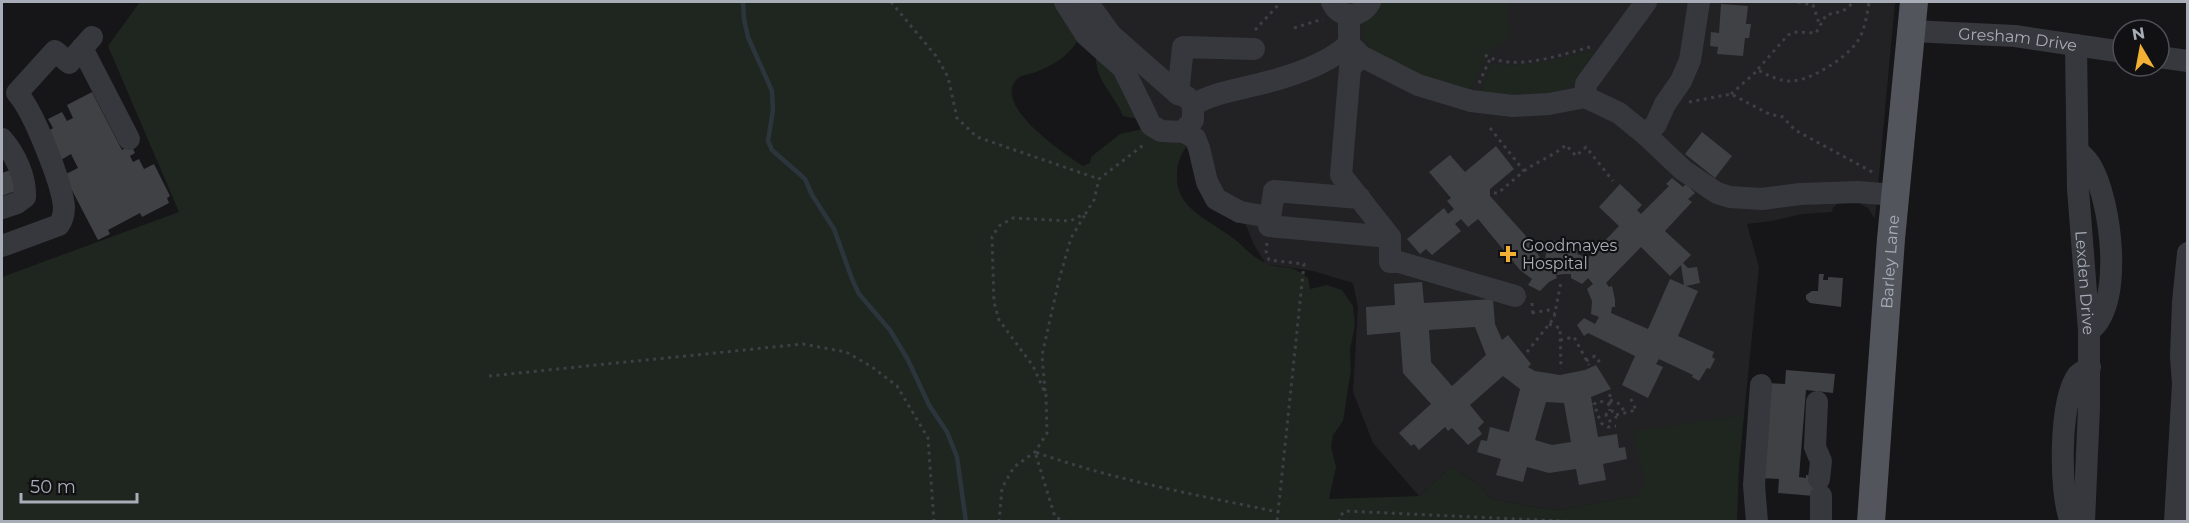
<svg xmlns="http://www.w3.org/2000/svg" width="2189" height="523" viewBox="0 0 2189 523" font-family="Montserrat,sans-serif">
	<rect width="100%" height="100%" fill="#161618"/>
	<path fill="#222225" d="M1094,2h801l-20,217 -7,-11 -10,-5 -11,-1 -10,1 -1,3 -3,1 -1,5 -30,2 -30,7 -25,3 12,43 -15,148 -20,4 -79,66 -7,11 -81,14 -30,-4 -37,-8 -9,-11 -29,-21 -33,30 -46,-53 -20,-51 5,-85 -5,-24 -40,-12 -47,-7 -12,-19 -8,-20 -37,-23 -22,-56 -17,-11z"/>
	<path fill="#1e261f" d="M140,2h920l14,23 3,17c-11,16 -24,23 -41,30 -5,2 -14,3 -18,6 -29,26 48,77 65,88l7,-3 1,-6 29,-23 23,-5 44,17c-7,9 -10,18 -10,30 -1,33 33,44 56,62 11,8 19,20 33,25 19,8 22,-1 42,15l2,11 17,-4 15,5 11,16 2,19 -5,24 1,21 -8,51 -10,14 -2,11 5,21 -7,32 90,-3 33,-30 29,21 9,11 37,8 30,4 80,-14 8,-12 -12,-53 111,-16 -5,52 -2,54 -1735,1v-245l177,-65 -71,-166z
		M1378,2h129l3,32 -5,6 -14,10 -22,42 -30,-7 -68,-35c-6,-8 -9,-16 -9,-26z
		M1587,52l12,1c-7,9 -14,22 -23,29 -26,21 -65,14 -95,11l10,-30c33,6 64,-4 96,-11z
		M1106,57l37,63 -20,-4c-7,-19 -28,-36 -27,-58z"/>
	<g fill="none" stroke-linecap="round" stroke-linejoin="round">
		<path stroke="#2c353c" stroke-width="4.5" d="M743,2l1,17 4,18 24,54 1,19 -5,31 4,9 33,29 7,16 22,34 18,50 7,15 31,36 18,30 21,45 18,27 10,25 9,65"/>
	</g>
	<path fill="#404145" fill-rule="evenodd" d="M1721,4l27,2 -2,18h5l-2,14h-4l-2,18 -26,-2 1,-7 -8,-1 1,-14 8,1z
		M92,92l30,58 9,-5 4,8 -5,3 3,6 6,-3 5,10 10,-5 16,32 -3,2 2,5 -27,14 -2,-4 -32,17 2,4 -12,6 -34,-65 14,-7 -7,-14 -10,6 -14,-28 6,-4 -5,-9 14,-7 5,9 6,-3 -6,-13z
		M1702,132l30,24 -17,22 -30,-24z
		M1496,146l18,23 -24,20v7l35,39 18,27 2,-1 1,-8 -1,-11 16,-2v7l18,2 -2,5 11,4 31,-32 -20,-19 21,-23 22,21 -5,5 4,4 28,-28 -3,-2 6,-6 11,9 3,-3 9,9 -7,6 4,3 -27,29 26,24 -8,8 5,5 9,-1 3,16 -14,3 12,5 -20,45 36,16 -2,5 3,2 -5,10 -3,-1 -8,13 -7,-4 1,-2 -34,-16 -3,5 7,3 -15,31 -26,-13 13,-29 -47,-23 -4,3 -7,-11 7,-7 11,6 4,-7 -8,-3 1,-13 -5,-12 6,-5 -5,-6 -6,6 -11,-6v-4h-7l-8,1 1,3 -8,4 -9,9 -12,-6 4,-6 -12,-9 -42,-51 -10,8 -7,-8 -6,5 6,7 -29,24 -6,-6 -6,5 -13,-15 37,-31 4,6 6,-5 -7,-8 4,-3 -22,-26 21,-17 15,17zM1641,247l29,29 11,-11 3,20 -14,-6 -22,50 -37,-16 1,-6h3v-7l-3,-14 -3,1 -3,-4z
		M13,169l8,20 -19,7v-23z
		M1819,274h5l-1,6h5v-3l15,1 -2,29 -31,-4 -4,-4v-4l6,-4h6z
		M1422,282l2,21 69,-4 2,25 7,16 6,-5 23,29 -3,3 7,4 25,4 25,-5 11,-5 15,24 -20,8 7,40 19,-3 2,14 6,-1 2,12 -24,5 3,16 -27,5 -3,-16 -27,4 -22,-6 -4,15 -27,-7 5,-16 -24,-7 4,-12 6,1 3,-14 19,5 11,-43 -17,-13 -33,29 14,17 -6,6 4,6 -14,11 -16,-17 -4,3 -3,-4 -26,23 -5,-6 -3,2 -12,-13 32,-29 -28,-31 -3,-41 -33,3 -1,-28 29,-2 -1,-21zM1475,327l11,28 -34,31 -21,-24 -2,-32zM1546,402l18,1 7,39 -19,3 -17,-5z
		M1786,370l49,4 -2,19 -27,-3 -7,87 7,1v-3l22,4 -2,18 -48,-4 1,-14 -19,-1 7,-95 18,1z"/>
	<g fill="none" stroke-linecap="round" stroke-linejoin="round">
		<path stroke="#3d3f44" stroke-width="3" stroke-dasharray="3 4.5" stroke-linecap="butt" d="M891,2l45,54 12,21 9,41 20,19 122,42
			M1798,2l15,3 7,21
			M1294,28l29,-9
			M1255,30l26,-28
			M1485,55c28,17 75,0 105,-8
			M1758,69l30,-34 6,-3 22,1 10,-18 17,-4 11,-9
			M1479,83l11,-24
			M1731,94l27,-24c11,6 23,12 35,11 20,-2 53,-23 64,-39 8,-11 10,-28 12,-40
			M1689,102l42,-8 38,20 14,3 12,13 81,44
			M1490,128l34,43 -26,22h-8
			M1524,171c14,-10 29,-15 42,-26l10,11 10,-9 27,34
			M1267,243l-1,8 3,9 35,4 -27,258
			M1532,303l1,14
			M1532,313l16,-3 7,4
			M1549,324l11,4 1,41
			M1560,340l14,-3 15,28
			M1527,352l27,-34 7,-36
			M1586,361l9,-5 6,8
			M489,376l314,-32 43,8 26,15 25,19 31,52 6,84
			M1045,391l-3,-36 17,-75 12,-42 15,-25
			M1610,394v17
			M1610,400l10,4 5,9
			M1610,405l-10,-4 -6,3 7,19 7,4 8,-1
			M1606 416a5 5 0 1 1 10 0a5 5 0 1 1-10 0Z
			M1616,415l20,-5 -7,-15
			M999,522l3,-34 12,-21 21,-15 12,-19 -1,-38 -13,-29 -34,-46 -5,-18 -2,-65 7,-11 14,-8 57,3 16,-8 8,-13 5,-21 47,-36
			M1067,522l-12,-5 -20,-65c79,28 162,43 243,60
			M1339,522l1,-6 5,-5 236,11"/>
		<g stroke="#37383d" stroke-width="22">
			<path d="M1065,2l21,33 37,33 28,57 10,6 22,1 12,6 4,10 8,34 9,17 24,13 30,5"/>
			<path d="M1087,2l24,33 67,59 9,3 6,8v15l-10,12"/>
			<path d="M1332,2c8,18 29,16 38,0"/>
			<path d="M1349,15v29l12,12 57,29 53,16 42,5 36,-2 36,-7 34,16 27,22 37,35 34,23 13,4 32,2 38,-5 58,-2 37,3"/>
			<path id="s1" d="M1912,31l103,5 108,16"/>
			<path id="s2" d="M2076,45l2,144 11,142v77l-5,114"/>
			<path d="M82,48l47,91"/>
			<path d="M2159,57l29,4"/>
			<path d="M1178,94l5,-47 71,2"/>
			<path d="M1585,97l1,-13 60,-82"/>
			<path d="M1193,105c18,-11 38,-14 58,-19 31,-7 75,-20 98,-42"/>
			<path d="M1646,135l10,-11 9,-20 16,-23 9,-21 9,-58"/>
			<path d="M2,139c13,15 24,38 23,58l-8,6 -15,5"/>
			<path d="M2079,152c4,4 9,8 12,14 20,34 34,140 -2,165"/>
			<path d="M1360,198l-86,-7 -5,35 121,11 -49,-62 9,-107 11,-12"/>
			<path d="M1390,237v25h9l116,34"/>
			<path d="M2,246l57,-21c4,-6 5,-11 5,-18 -2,-24 -31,-97 -47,-114l38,-42 14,12 23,-26"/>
			<path d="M1817,402l-2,45 6,14 -2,18"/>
			<path d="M1757,522l-3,-37 7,-100"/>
			<path d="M1821,522v-26"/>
			<path d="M2071,522c-12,-29 -12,-122 7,-147 3,-3 8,-5 12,-8"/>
			<path d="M2175,522l8,-138 -2,-27 2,-55 5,-49"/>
		</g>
		<path stroke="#53555c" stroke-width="28" id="s3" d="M1871,522l20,-283 23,-237"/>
	</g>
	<path fill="#f2b134" stroke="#111113" stroke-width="2" d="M1505 245h6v6h6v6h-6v6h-6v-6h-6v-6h6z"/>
	<g text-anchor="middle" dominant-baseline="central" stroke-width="4.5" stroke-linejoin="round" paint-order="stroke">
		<g font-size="16" fill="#a8adb8" stroke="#111113">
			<text stroke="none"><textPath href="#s1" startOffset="106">Gresham Drive</textPath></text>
			<text stroke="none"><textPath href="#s3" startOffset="261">Barley Lane</textPath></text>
			<text stroke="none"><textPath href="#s2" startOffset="238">Lexden Drive</textPath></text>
		</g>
		<g font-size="16" fill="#a8adb8" stroke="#111113" text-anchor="start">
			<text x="1522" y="245">Goodmayes<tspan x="1522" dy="18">Hospital</tspan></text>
		</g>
	</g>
	<rect width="2189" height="523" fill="none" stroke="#a8adb8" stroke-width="6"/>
	<g transform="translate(2141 48) rotate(350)"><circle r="28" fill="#111113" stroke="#4d4f55" stroke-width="1.5"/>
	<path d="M0-4.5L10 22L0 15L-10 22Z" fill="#f2b134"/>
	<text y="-9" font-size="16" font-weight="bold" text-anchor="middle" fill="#a8adb8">N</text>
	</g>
	<path d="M21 493v9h116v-9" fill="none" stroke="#a8adb8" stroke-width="3"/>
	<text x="30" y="493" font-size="18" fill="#a8adb8" stroke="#111113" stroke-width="4.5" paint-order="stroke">50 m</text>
</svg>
